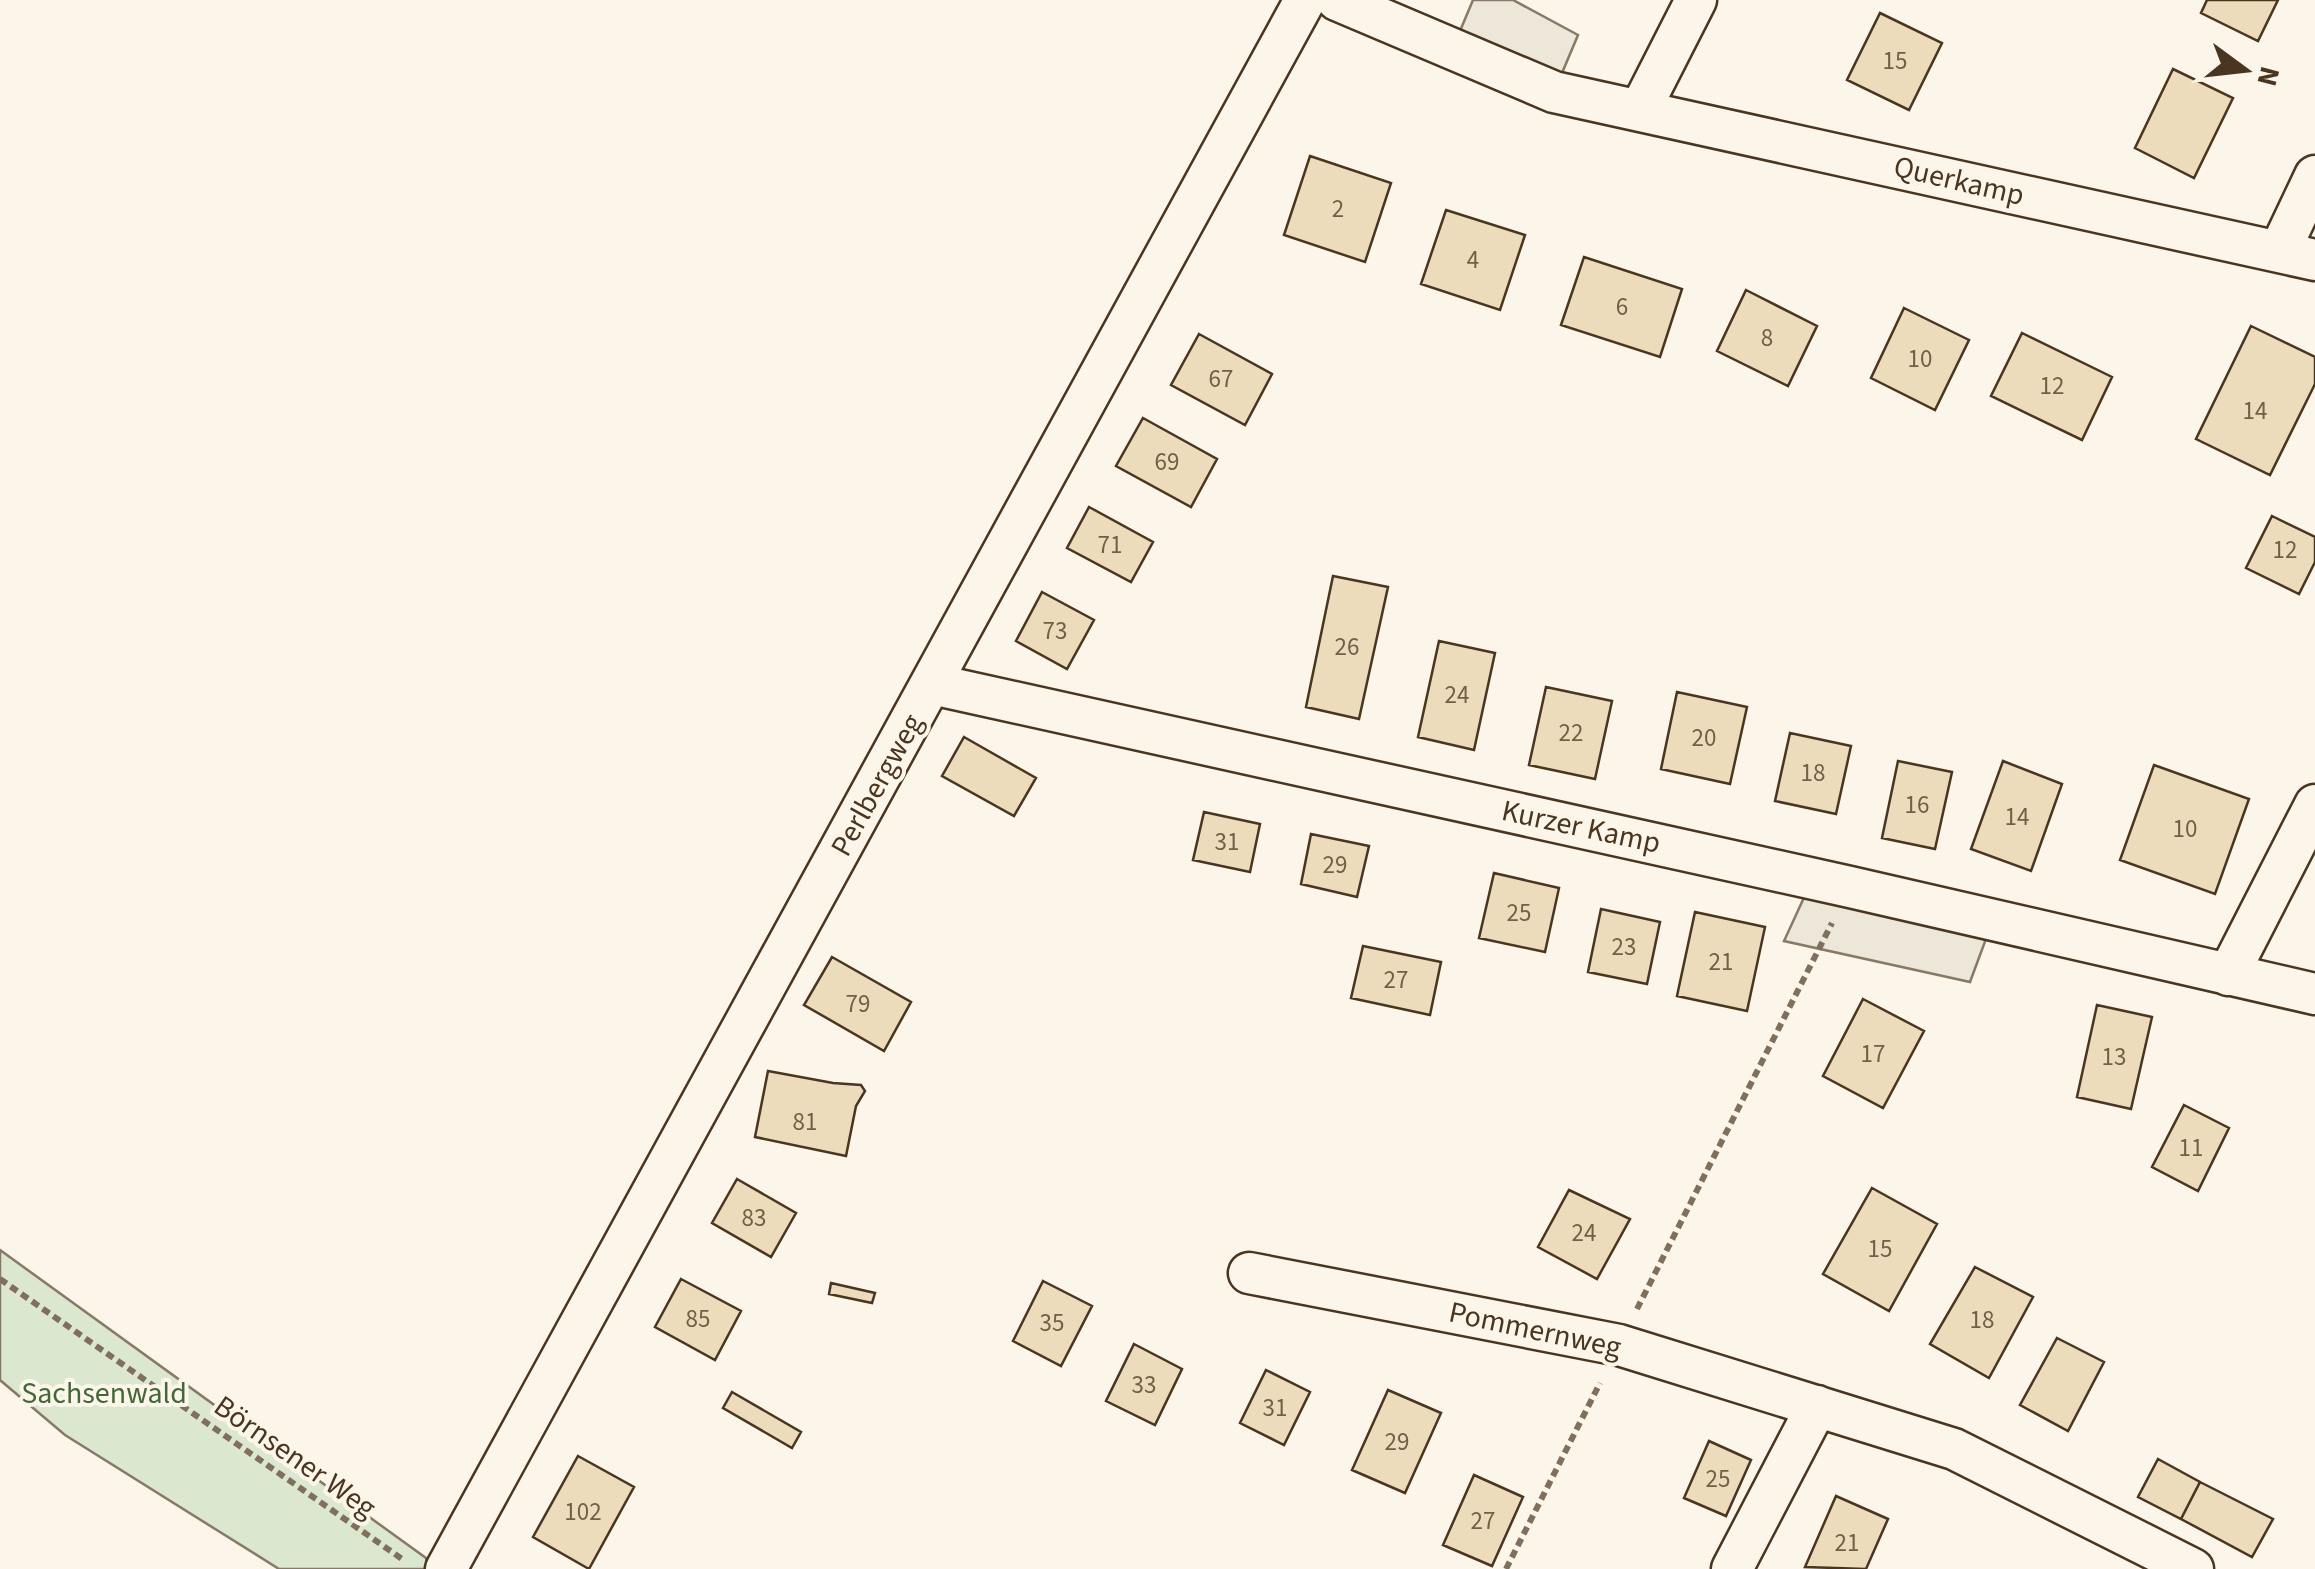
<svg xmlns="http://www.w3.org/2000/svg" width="2315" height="1569" viewBox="0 0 2315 1569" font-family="'Source Sans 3',sans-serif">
	<rect width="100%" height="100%" fill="#fbf6e9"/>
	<path fill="#dce7d0" stroke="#887966" stroke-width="2.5" d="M0,1250l426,308 2,11h-149l-214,-134 -65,-55z"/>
	<path fill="#ede7d9" stroke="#887966" stroke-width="2.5" d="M1473,0h40l65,35 -24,57 -102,-42z
		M1813,878l180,42 -23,62 -186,-41z"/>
	<path fill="#ecdcbc" stroke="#4a3520" stroke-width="2.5" d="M2207,0h71l-20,41 -57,-28z
		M1880,13l62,30 -33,67 -62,-30z
		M2173,69l60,29 -39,80 -59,-30z
		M1310,156l81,27 -26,79 -81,-27z
		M1446,210l79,25 -25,75 -79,-26z
		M1584,257l98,32 -22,68 -99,-32z
		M1746,290l71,36 -29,60 -71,-35z
		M1904,308l65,32 -34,70 -64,-32z
		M2251,326l64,31v27l-45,91 -74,-36z
		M2022,333l90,44 -30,63 -91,-44z
		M1199,334l73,40 -27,51 -74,-40z
		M1143,418l74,41 -26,48 -75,-41z
		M1089,507l64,35 -22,40 -64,-34z
		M2272,516l43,21v25l-16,32 -53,-26z
		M1333,576l55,11 -29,132 -53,-12z
		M1042,592l52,28 -27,49 -51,-28z
		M1439,641l56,12 -21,97 -56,-13z
		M1546,687l66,14 -17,78 -66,-14z
		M1677,692l70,15 -17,77 -69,-15z
		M1790,733l61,13 -15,68 -61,-13z
		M964,737l72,41 -22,38 -72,-40z
		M1898,761l54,11 -17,77 -53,-11z
		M2003,761l59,23 -31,87 -60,-22z
		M2154,765l95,34 -34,95 -95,-34z
		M1204,812l56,12 -10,48 -57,-12z
		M1311,834l58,12 -12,51 -56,-13z
		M1494,873l65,15 -14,64 -66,-14z
		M1601,909l59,13 -13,62 -59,-12z
		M1695,912l70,15 -18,84 -70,-15z
		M1363,946l78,16 -11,53 -79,-17z
		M832,957l79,45 -27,49 -80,-46z
		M1863,999l61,32 -41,77 -60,-32z
		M2097,1005l55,12 -21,92 -54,-12z
		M768,1071l65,12 28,2 4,6 -9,15 -10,50 -91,-19z
		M2184,1105l45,23 -31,63 -46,-24z
		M737,1179l59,34 -25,44 -59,-34z
		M1872,1188l65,36 -48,87 -66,-37z
		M1569,1190l61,29 -33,60 -59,-32z
		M1975,1267l58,30 -44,81 -59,-34z
		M681,1279l60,32 -26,49 -60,-33z
		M1043,1281l49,25 -31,60 -48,-25z
		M831,1283l44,10 -3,10 -43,-9z
		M2057,1338l47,24 -36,69 -48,-26z
		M1134,1344l48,25 -27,56 -49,-24z
		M1266,1370l44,22 -26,53 -44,-22z
		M1388,1390l53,23 -36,80 -53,-23z
		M732,1392l69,40 -9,16 -69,-40z
		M1709,1441l42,19 -25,56 -42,-18z
		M578,1456l56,31 -45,82 -56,-32z
		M2158,1459l42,23 -19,37 -43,-22z
		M1474,1475l49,22 -31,69 -49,-21z
		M2200,1482l73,37 -21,38 -71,-38z
		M1836,1496l52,23 -22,50 -61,-2z"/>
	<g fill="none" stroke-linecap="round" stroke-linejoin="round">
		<g stroke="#4a3520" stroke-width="45">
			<path id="minor" d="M1337,0l217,92 761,168
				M1640,110l56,-110
				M2279,252l36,-76
				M932,684l918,203 465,107
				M2228,975l87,-170
				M1249,1273l370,72 335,104 239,120
				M446,1569l859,-1569
				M1732,1569l85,-163"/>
		</g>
		<path stroke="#7f6f5c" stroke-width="6" stroke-dasharray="8 5" stroke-linecap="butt" d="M0,1279l405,282
			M1637,1309l195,-386
			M1506,1569l94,-186"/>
		<use href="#minor" stroke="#fbf6e9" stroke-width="40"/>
	</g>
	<g text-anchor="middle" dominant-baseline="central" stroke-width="8" stroke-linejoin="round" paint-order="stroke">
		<g font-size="25" fill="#725f47">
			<text x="1895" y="61">15</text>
			<text x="1338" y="209">2</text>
			<text x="1473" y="260">4</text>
			<text x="1622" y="307">6</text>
			<text x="1767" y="338">8</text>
			<text x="1920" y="359">10</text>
			<text x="1221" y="379">67</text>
			<text x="2052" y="386">12</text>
			<text x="2255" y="411">14</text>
			<text x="1167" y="462">69</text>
			<text x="1110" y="545">71</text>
			<text x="2285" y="550">12</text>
			<text x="1055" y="631">73</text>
			<text x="1347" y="647">26</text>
			<text x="1457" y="695">24</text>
			<text x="1571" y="733">22</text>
			<text x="1704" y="738">20</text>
			<text x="1813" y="773">18</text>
			<text x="1917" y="805">16</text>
			<text x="2017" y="817">14</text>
			<text x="2185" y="829">10</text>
			<text x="1227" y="842">31</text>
			<text x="1335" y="865">29</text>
			<text x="1519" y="913">25</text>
			<text x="1624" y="947">23</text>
			<text x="1721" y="962">21</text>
			<text x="1396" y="980">27</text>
			<text x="858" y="1004">79</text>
			<text x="1873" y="1054">17</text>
			<text x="2114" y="1057">13</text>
			<text x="805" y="1122">81</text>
			<text x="2191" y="1148">11</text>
			<text x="754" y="1218">83</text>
			<text x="1584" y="1233">24</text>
			<text x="1880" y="1249">15</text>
			<text x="698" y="1319">85</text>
			<text x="1982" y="1320">18</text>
			<text x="1052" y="1323">35</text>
			<text x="1144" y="1385">33</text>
			<text x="1275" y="1408">31</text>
			<text x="1397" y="1442">29</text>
			<text x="1718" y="1479">25</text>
			<text x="583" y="1512">102</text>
			<text x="1483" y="1521">27</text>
			<text x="1847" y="1543">21</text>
		</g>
		<g font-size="30" fill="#4a3520" stroke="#fbf6e9">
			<text transform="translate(1959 181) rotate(13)">Querkamp</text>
			<text transform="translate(877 785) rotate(-61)">Perlbergweg</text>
			<text transform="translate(1581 827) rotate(12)">Kurzer Kamp</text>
			<text transform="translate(1535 1330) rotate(12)">Pommernweg</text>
			<text transform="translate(295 1457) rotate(35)">Börnsener Weg</text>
		</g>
		<g font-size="30" fill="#436837" stroke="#fbf6e9">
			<text x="104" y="1393">Sachsenwald</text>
		</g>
	</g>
	<g transform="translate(2245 70) rotate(105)" stroke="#fbf6e9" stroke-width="8" paint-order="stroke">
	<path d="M0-8L18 38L0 25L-18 38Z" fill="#4a3520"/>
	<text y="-15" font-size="28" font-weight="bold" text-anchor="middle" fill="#4a3520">N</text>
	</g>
</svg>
